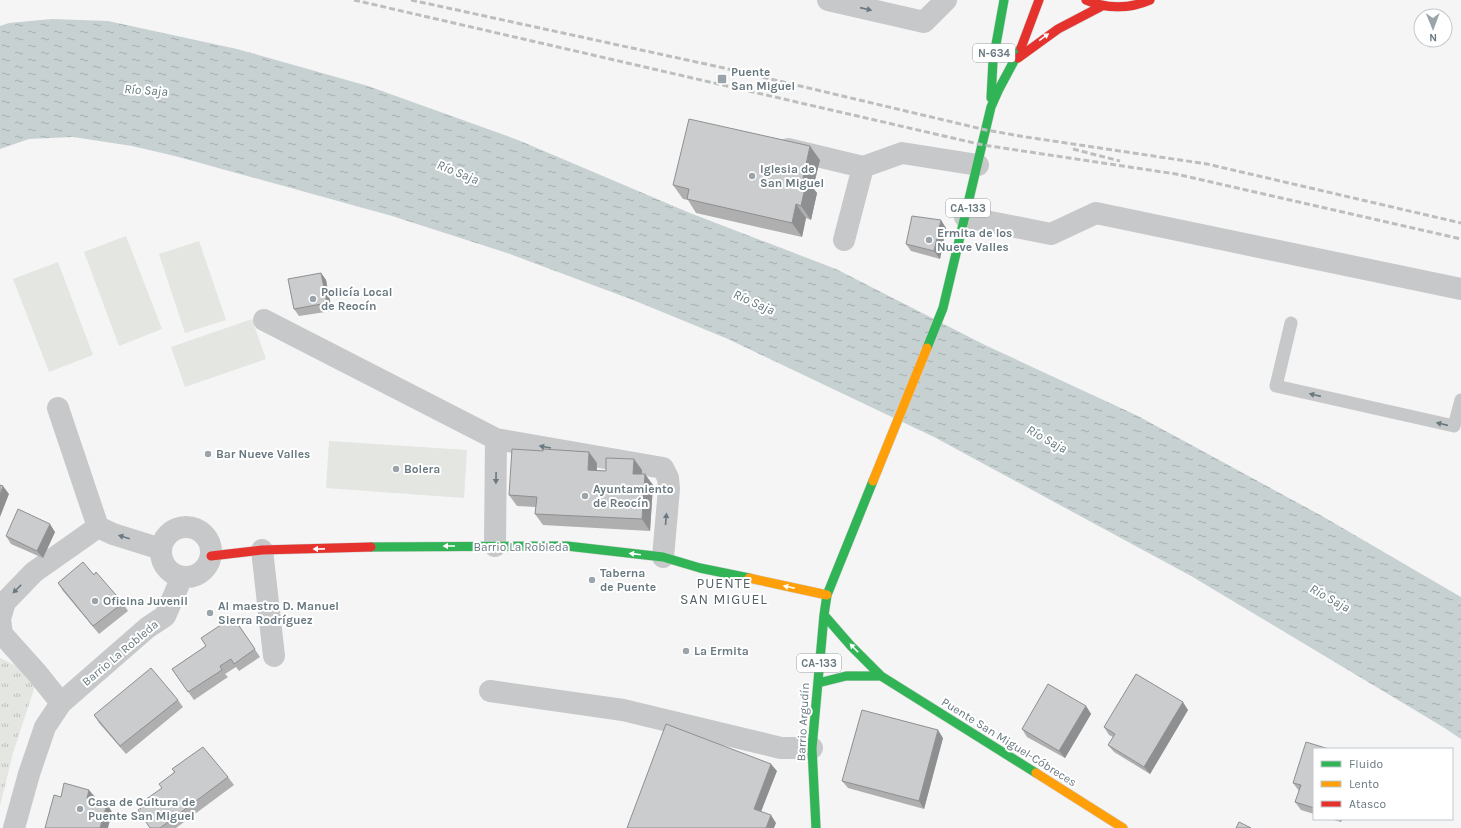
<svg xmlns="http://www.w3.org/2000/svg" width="1461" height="828" viewBox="0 0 1461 828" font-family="Karla,sans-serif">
	<defs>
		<pattern id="grass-tufts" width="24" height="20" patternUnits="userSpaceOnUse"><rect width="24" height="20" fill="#e4e6e2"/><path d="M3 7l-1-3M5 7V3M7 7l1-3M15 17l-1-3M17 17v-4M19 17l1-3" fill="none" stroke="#bdbfbd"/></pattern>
		<pattern id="water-ripples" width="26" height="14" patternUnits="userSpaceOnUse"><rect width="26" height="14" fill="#c8d1d2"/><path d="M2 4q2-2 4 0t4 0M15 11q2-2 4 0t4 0" fill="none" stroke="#a6aeb0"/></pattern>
	</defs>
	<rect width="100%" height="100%" fill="#f5f5f5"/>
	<path fill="url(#grass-tufts)" d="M0,658l17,8 19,17 -23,70 -13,53z"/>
	<path fill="#e4e6e2" d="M126,236l36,93 -43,17 -35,-94z
		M199,241l27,79 -41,13 -26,-79z
		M58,262l35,93 -44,17 -36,-93z
		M252,319l14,40 -81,28 -14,-40z
		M329,441l138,9 -3,48 -138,-10z"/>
	<path fill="url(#water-ripples)" d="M52,19l56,2 129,28 131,37 150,54 172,73 146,56 149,76 153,71 184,100 139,81v142l-18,-12 -252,-151 -257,-139 -206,-98 -95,-39 -126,-47 -115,-37 -217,-60 -43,-10 -59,-9 -44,2 -29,10v-123l9,-3z"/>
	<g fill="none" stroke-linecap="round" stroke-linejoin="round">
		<g stroke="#d0d1d2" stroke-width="10">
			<path id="fast" d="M991,98l2,-37 11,-61
				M927,348l16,-40 48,-201 8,-18 22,-41
				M371,547l196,-1 96,11 37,11 49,10
				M824,615l27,31 30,30 155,97
				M818,683l28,-7h35
				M816,828l-4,-80 12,-133 3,-20 46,-114"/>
		</g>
		<g stroke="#d0d1d2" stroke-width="10">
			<path id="slow" d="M873,481l54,-133
				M749,578l78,17
				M1036,773l87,55"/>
		</g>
		<g stroke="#d0d1d2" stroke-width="10">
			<path id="jam" d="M1086,0c21,9 43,9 64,0
				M1021,48l18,-48
				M1018,58l40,-29 44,-23
				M211,556l51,-6 109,-3"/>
		</g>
		<path stroke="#c6c8c9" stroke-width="13" d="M1291,323l-15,63 178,40 7,-26"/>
		<path stroke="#c6c8c9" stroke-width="22" d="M828,0l96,22 22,-22
			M788,149l75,18
			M965,217l86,17 45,-21 365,76
			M844,240l19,-73 39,-14 76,12
			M264,320l232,119 167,29 5,10 1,11 -6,68
			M58,408l40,119
			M161 552a25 25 0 1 1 50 0a25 25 0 1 1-50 0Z
			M495,546l1,-107
			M262,550l12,106
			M490,691l133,19 158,38h31
			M61,703l-24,-30 -35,-39 -2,-15 5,-17 29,-30 64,-45 15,7 48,15
			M14,828l15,-54 16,-47 16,-24 86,-75 18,-12 17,-39"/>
		<use href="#fast" stroke="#30b455" stroke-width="9"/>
		<use href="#slow" stroke="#ff9f0a" stroke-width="9"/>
		<use href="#jam" stroke="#e5322d" stroke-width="9"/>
		<path stroke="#bdbfbf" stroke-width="3" stroke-dasharray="6 3" stroke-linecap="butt" d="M354,0l629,145 193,29 285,65
			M411,0l313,68 262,62 40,7 181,27 254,59
			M1073,149l47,12"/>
	</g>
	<path fill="#afafb0" d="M820,160l-7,28 4,5 -6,27 -5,-2 -4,19 -106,-24 -8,-13 -5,-1 -10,-14z
		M946,228l-6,31 -29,-8 -5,-7z
		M321,273l5,7 6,31 -33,5 -5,-7z
		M597,463v7l9,1 36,-1v4l11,11 -3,46 -107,-6 -8,-11 1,-7 -19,-1 -8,-11z
		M55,532l-12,26 -32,-14 -5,-8z
		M94,575l29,28 5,8 -29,23 -36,-43 -5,-8z
		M233,617l27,40 -21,14 -3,-4 -11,7 3,3 -34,23 -22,-31 34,-23z
		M178,700l5,7 -57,47 -27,-31 -5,-8z
		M1086,706l5,8 -26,44 -38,-21 -5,-8z
		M1188,710l-38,64 -36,-22 -6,-7 5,-8 -4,-2 -5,-8z
		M943,738l-19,71 -76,-21 -6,-7z
		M1314,749v65l-13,-4 -6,-8 4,-11 -6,-8z
		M172,769l56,8 6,8 -58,43h-26l-6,-22 18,-18 12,-16z
		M1330,819h12l-1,3z"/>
	<path fill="#8e8f90" d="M810,146l10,14 -7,28 4,5 -6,27 -10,-14 2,-28z
		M796,204l10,14 -4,19 -10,-14z
		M941,220l5,8 -6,31 -6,-8z
		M321,273l5,7 6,31 -5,-8z
		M589,452l8,11 -1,18 -8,-11z
		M634,459l8,11 -1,15 -8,-11z
		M645,474l8,11 -3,46 -8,-12z
		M3,486l6,8 -9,23v-22z
		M50,524l5,8 -12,26 -6,-7z
		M1183,702l5,8 -38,64 -6,-7z
		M1086,706l5,8 -26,44 -6,-7z
		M938,730l5,8 -19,71 -5,-8z
		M771,764l6,7 -18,46 -5,-8z
		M89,790l6,7 -3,9 -5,-8z
		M107,804l5,8 -4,16h-8z
		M771,815l5,8 -2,5h-8z
		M1339,819h3l-1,3z"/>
	<path fill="#cbcccd" stroke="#8e8f90" d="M689,119l121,27 -7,32 4,1 -6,27 -5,-2 -4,19 -105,-24 2,-10 -16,-4z
		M912,216l29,4 -7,31 -28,-7z
		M321,273l6,30 -33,6 -6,-30z
		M512,449l31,2v-2l46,3 -1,18 18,1v-13l28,1 -1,15h12l-3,45 -107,-5 2,-17 -28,-2z
		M0,485l3,1 -3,9z
		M18,509l32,15 -13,27 -31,-15z
		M83,562l11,13 2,-3 27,31 -30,23 -35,-43z
		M233,617l22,32 -21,15 -3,-5 -11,7 2,4 -34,22 -16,-23 34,-23 -5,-8z
		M151,668l27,32 -58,46 -26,-31z
		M1136,674l47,28 -39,65 -36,-22 7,-11 -11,-7z
		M1048,684l38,22 -27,45 -37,-22z
		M862,710l76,20 -19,71 -77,-20z
		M666,724l105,40 -17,45 17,6 -5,13h-139z
		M1306,742l23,7h-15v59l-19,-6 6,-17 -8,-2z
		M203,747l25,30 -68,51h-10l-12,-18 6,-4 -2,-4 20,-14 -3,-4 16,-12 -3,-3z
		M64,783l25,7 -2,8 20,6 -7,24h-55l9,-33 7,2z
		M1239,822l12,6h-15z"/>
	<defs><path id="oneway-solid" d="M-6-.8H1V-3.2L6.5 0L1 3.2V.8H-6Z"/></defs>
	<g fill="#697981">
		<use href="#oneway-solid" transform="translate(866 9) rotate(13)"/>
		<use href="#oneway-solid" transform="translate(1315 395) rotate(-167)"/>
		<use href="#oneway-solid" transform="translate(1442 424) rotate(-167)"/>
		<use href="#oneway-solid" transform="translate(545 447) rotate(-170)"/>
		<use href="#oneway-solid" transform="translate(496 478) rotate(91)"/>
		<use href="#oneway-solid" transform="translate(666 519) rotate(-85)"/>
		<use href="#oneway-solid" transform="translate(124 537) rotate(-162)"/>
		<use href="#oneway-solid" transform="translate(17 589) rotate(135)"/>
	</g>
	<g fill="#fff">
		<use href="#oneway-solid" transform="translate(1044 37) rotate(-36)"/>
		<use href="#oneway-solid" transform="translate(449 546) rotate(180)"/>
		<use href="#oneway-solid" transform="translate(319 549) rotate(179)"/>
		<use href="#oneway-solid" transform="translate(635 554) rotate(-173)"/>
		<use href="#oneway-solid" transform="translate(789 587) rotate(-168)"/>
		<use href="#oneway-solid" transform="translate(854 648) rotate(-134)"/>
	</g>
	<g fill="#9aa4aa" stroke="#fff" stroke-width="1.5">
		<rect x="717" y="74" width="10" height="10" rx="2"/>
		<circle cx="752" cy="176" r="4"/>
		<circle cx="929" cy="240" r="4"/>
		<circle cx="313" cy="299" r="4"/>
		<circle cx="208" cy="454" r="4"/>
		<circle cx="396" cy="469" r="4"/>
		<circle cx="585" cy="496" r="4"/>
		<circle cx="592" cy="580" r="4"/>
		<circle cx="95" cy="601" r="4"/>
		<circle cx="210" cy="613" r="4"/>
		<circle cx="686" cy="651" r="4"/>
		<circle cx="80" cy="809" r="4"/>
	</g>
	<g text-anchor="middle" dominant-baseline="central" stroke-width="4" stroke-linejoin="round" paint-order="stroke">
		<g fill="#fff" stroke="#96a1a7" stroke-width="1">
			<rect x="973" y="44" width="42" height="18" rx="3"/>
			<rect x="946" y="199" width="44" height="18" rx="3"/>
			<rect x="797" y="654" width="44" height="18" rx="3"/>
		</g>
		<g font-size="11" font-weight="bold" fill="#697981">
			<text x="994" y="53">N-634</text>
			<text x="968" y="208">CA-133</text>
			<text x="819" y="663">CA-133</text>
		</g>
		<g font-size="12" font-weight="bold" fill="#697981" stroke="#fff" text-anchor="start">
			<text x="731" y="72">Puente<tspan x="731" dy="14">San Miguel</tspan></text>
			<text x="760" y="169">Iglesia de<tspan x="760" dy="14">San Miguel</tspan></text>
			<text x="937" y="233">Ermita de los<tspan x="937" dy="14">Nueve Valles</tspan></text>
			<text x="321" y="292">Policía Local<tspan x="321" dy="14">de Reocín</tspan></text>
			<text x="216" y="454">Bar Nueve Valles</text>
			<text x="404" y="469">Bolera</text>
			<text x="593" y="489">Ayuntamiento<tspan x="593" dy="14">de Reocín</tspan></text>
			<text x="600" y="573">Taberna<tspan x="600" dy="14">de Puente</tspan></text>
			<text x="103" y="601">Oficina Juvenil</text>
			<text x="218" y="606">Al maestro D. Manuel<tspan x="218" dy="14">Sierra Rodríguez</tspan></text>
			<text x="694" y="651">La Ermita</text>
			<text x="88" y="802">Casa de Cultura de<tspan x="88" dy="14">Puente San Miguel</tspan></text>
		</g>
		<g font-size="12" fill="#697981" stroke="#fff">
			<text x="521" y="547">Barrio La Robleda</text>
			<text transform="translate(120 653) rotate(-40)">Barrio La Robleda</text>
			<text transform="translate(803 722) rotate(-87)">Barrio Argudín</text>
			<text transform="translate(1009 742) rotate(32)">Puente San Miguel-Cóbreces</text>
		</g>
		<g font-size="13" font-style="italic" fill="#65797d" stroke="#fff">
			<text transform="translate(146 90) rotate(4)">Río Saja</text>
			<text transform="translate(458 172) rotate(22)">Río Saja</text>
			<text transform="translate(754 302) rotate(24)">Río Saja</text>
			<text transform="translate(1047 439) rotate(29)">Río Saja</text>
			<text transform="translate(1330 598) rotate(29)">Río Saja</text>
		</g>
		<g font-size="14" letter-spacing="1" fill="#566167" stroke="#fff">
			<text x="724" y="583">PUENTE<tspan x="724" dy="16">SAN MIGUEL</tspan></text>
		</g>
	</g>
	<rect x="1313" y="748" width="140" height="72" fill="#ffffff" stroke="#c3c9cd"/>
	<rect x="1321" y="761" width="20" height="6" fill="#30b455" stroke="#c3c9cd"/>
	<text x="1349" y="768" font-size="12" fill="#697981">Fluido</text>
	<rect x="1321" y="781" width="20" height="6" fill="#ff9f0a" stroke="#c3c9cd"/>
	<text x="1349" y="788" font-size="12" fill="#697981">Lento</text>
	<rect x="1321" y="801" width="20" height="6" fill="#e5322d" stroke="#c3c9cd"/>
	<text x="1349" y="808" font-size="12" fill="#697981">Atasco</text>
	<g transform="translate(1433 28) rotate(179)"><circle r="19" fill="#ffffff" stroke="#c3c9cd"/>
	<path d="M0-3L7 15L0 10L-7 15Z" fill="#9aa4aa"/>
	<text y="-6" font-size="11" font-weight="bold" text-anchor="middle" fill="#697981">N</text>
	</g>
</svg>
